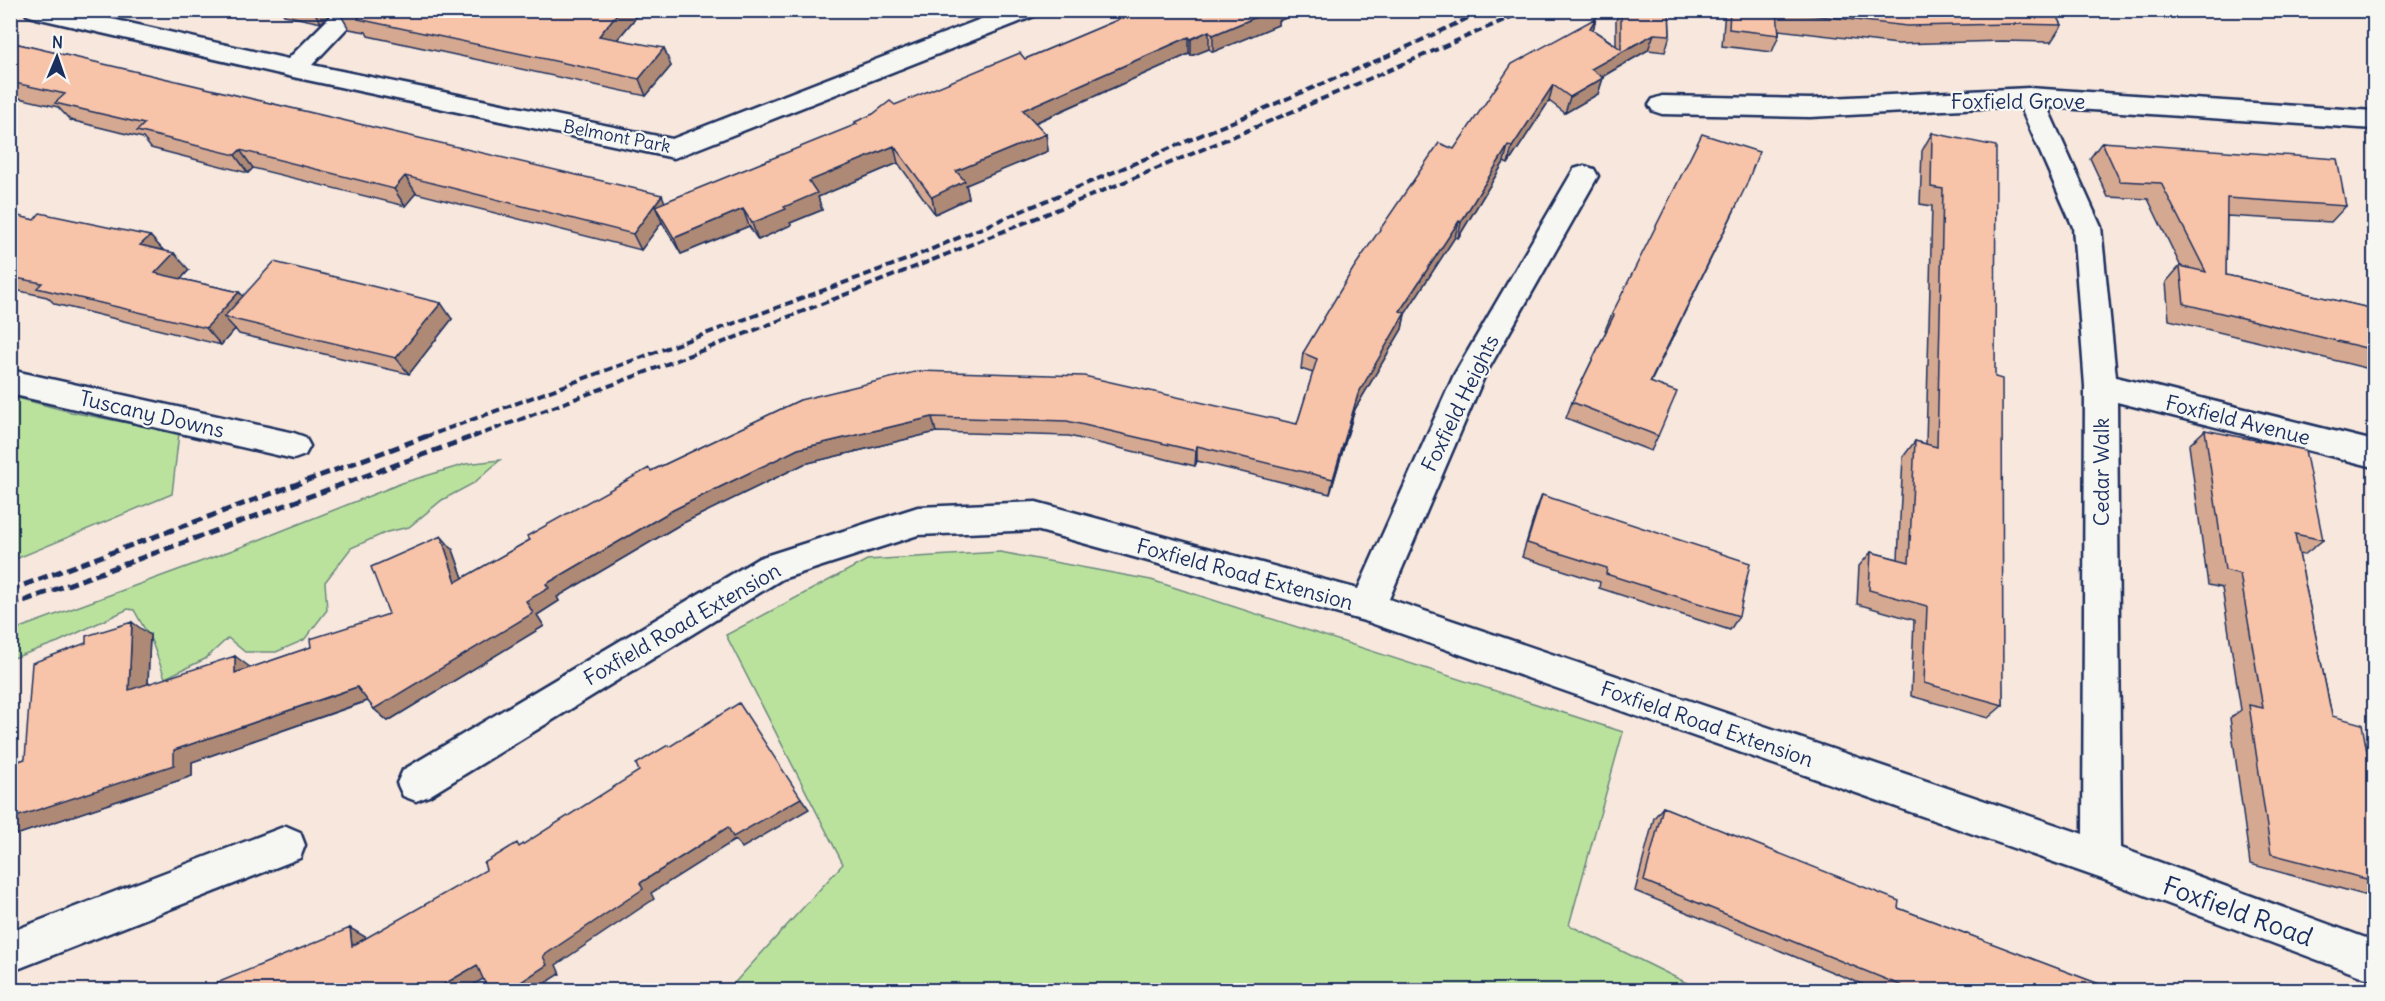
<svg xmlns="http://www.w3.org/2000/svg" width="2385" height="1001" viewBox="0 0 2385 1001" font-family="Delius,sans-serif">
	<rect width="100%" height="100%" fill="#f7e7dc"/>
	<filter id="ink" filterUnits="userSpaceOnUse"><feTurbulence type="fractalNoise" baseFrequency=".0167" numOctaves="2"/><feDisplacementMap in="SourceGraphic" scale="12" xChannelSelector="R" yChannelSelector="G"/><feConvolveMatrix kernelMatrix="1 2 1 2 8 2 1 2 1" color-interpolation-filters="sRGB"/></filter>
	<g filter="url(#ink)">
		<path fill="#bbe29d" stroke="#6b887e" stroke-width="1.5" d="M948,11h61l-21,8 -35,-2z
			M10,396l61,16 108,21 -7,61 -161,67z
			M500,460l-26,23 -32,17 -33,27 -22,5 -36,16 -26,34 2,28 -23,30 -28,12h-31l-17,-14 -23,21 -40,19 -13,-36 -18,-32 -6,-1 -70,33 -47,17v-28l230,-84 161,-64 64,-19z
			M1000,552l151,28 472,152 -54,193 132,65h-973l115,-126 -117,-229 141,-75z"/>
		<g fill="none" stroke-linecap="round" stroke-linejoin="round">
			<g stroke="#1b2f5e" stroke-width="5">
				<path id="minor" d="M24,10h48l216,49 49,-49h27l-52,55 360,74 332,-129h36l-3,5 -363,143 -381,-81 -257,-59 -9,-3z
					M2029,88l345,23v18l-327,-22 54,120 15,150 258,64v26l-257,-65 4,446 253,93v40l-272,-102 -734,-257 -332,-92 -118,5 -136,44 -353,217 -13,5 -13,-5 -6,-13 6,-13 356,-212 159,-51 118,-5 322,87 96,-214 120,-206 10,-3 10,3 4,7 -114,201 -95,222 694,235 2,-448 -12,-159 -53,-121 -210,11 -148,-3 -9,-3 -4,-6 4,-6 9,-3 148,3z
					M10,370l284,63 11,4 5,9 -5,9 -11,4 -284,-65z
					M286,826l14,6 5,13 -5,13 -290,114v-40z"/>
			</g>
			<use href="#minor" fill="#f6f6f2" fill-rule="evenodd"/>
			<path stroke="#1b2f5e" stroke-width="4" stroke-dasharray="8 4" stroke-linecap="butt" d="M425,437l481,-177 482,-204 97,-46
				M473,437c356,-132 707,-274 1054,-427"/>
			<path stroke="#1b2f5e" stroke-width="5" stroke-dasharray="10 5" stroke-linecap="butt" d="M10,590l420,-155
				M10,606l467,-171"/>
		</g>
		<path fill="#d5a991" stroke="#1b2f5e" stroke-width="1.5" d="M281,10h53l-13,13 -37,-8z
			M340,10h302l-24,29 53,27 -25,30 -278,-60 -2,-4 -17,-3 -10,-17z
			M1141,10h158v3l-21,8v4l-65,27 -4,-3 -18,7 -2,-2 -154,69 11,11 2,17 -82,34 3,13 -34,16 -37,-51 -80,34 4,13 -32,13 1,2 -33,15 -9,-14 -68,28 -19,-32 -21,28 -225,-57 -11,13 -152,-38 -5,5 -97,-25 -8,-10 -73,-18 -12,-13 -48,-11v-54l655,160 191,-77 -1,-3 40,-17 130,-46z
			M1619,10h50l1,25 -5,17 -17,-2 -46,27 1,1 -5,16 -33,19 -16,-12 -41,63 -4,-2 -46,76 -3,-1 -50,77 -3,15 -47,80 -25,85 -133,-33 -2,5 -126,-30 -133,-4 -132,32 -123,60 -124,73 2,4 -22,14 7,11 -156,95 -14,-12 -6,-8 -176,61v14l-182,61v-73l15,-5 125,-124 -2,49 103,-16 60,-21 78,-33 64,-64 10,28 188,-107 149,-71 497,24 16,-51 -12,-4 2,-16 151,-204 142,-131 -3,12 23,15v-24z
			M1725,10h329l8,15 -11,17 -49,-1 -104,3 -119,-14v5l-7,17 -50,-6z
			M1932,133l63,244 8,328 -15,13 -77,-22 3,-76 -57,-16 2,-38 12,-14 27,7 5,-102 12,-16 11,3 6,-238 -12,-2 2,-53z
			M2102,142l244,64 -15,16 -104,-6 -1,59 148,34v61l-205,-50 -3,-38 14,-16 1,1 -33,-68 -40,-2 -18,-39z
			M1738,203l-87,179 7,54 -7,15 -85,-33 6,-16 34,-71 -1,-1 7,-16z
			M10,214l24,6 116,16 14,15 25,19 -8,9 58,13 4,4 209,23 -43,55 -170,-40 -4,-5 -14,16 -166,-41 -8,-7 -37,-8z
			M2205,430l118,110 -19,15 -5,-1 33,162 42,75v102l-6,3 -118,-32 -20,-146 11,-8 -19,-122 -14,-3 -19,-140z
			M1542,495l197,121 -9,14 -131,-42 1,-6 -78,-25 14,-47z
			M1663,807l235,101 217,82h-239l-241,-99 19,-73z"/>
		<path fill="#ae8976" stroke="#1b2f5e" stroke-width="1.5" d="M313,10h21l-13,13z
			M620,10h22l-36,43 -7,-17z
			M1273,10h26v3l-21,8v4l-65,27v-17z
			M1596,18l-4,16 -2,-6z
			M1209,31v18l-18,7v-17z
			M1654,34l-6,16 -62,36 5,-17z
			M1189,37v17l-164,73 -2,-17z
			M664,48l7,18 -25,30 -7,-17z
			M1603,78l-5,16 -33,19 5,-16z
			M1553,85l-4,16 -41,63 4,-17z
			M1046,134l2,17 -82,34 3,13 -34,16 -3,-17 24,-26z
			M894,146l4,17 -80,34 4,13 -32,13 1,2 -33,15 -6,-17 32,-16 25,-26z
			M1508,146l-4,16 -46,76 3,-16z
			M240,150l13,18 -5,5 -13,-18z
			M405,176l11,17 -11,13 -11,-17z
			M662,195l7,17 -14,-6 7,16 -21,28 -8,-16z
			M743,209l6,17 -68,28 -7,-16z
			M1459,221l-4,16 -50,77 -3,15 -47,80 -25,85 3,-15 25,-85 42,-83z
			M150,236l15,16 -25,-7z
			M174,253l15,17 -19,20 -15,-17z
			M239,292l15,17 -30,8 11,12 -14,16 -15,-17z
			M441,303l11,16 -43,55 -13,-16z
			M932,417l4,15 -132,32 -123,60 -124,73 2,4 -22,14 7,11 -156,95 -14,-12 172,-125 127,-74 125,-61z
			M1197,446v15l-2,5 1,-15z
			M441,536l12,14 16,45 -13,-13z
			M132,622l18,13 -3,67 -18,-12z
			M235,656l16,12 -16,5z
			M357,687l15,12 -180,63v14l-182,61v-18l164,-69z
			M801,798l8,11 -67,39 -7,-8 -84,53 3,6 -98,66 4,9 -25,16h-26l34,-34 97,-73 88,-56z
			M350,928l17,10 -15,8z
			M477,965l15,9 -28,16h-30z"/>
		<path fill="#f8c4a9" stroke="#1b2f5e" stroke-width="1.5" d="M340,10h280l-21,26 65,12 -25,31 -281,-60 2,-3 -21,-4z
			M1141,10h132l-60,25 -4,-4 -18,8 -2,-2 -166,73 23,24 -90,37 9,10 -33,16 -38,-51 -85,35 8,12 -33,14 2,2 -34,14 -9,-14 -69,29 -19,-32 202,-82 -2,-2 18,-8 17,-13 5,4 125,-52 5,6z
			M1621,10h48l1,25 -16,-1 -63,35 12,9 -33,19 -17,-12 -41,62 -4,-1 -47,76 -2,-1 -59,90 5,2 -47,81 -25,85 -136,-33 -1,5 -129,-30 -135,-4 -134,32 -125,61 -127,74 3,4 -23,13 7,12 -159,96 -17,-22 -183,63v15l-164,54v-55l15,-5 7,-96 54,-20v-7l46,-14 -3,68 106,-34v17l76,-26 -1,-8 79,-25 -18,-47 70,-31 15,46 74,-42 -3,-4 122,-68 2,3 149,-71 119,-29 165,5 213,48 20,-65 -14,-6 50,-84 86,-126 15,6 58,-85 84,-46 -6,10 31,21z
			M1730,10h324l8,15 -50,-1 -105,2 -130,-15 2,24 -50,-6z
			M10,42l652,153 -29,39 -228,-58 -11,13 -154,-39 -5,5 -98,-24 7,-7 -89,-21 10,-9 -55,-12z
			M1932,133l64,13 -1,231 7,2 1,326 -79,-22 3,-77 -58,-16 2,-38 38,10 6,-121 22,6 6,-258 -12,-2z
			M1702,134l57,18 -13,34 -96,196 27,10 -19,44 -86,-34 42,-87 -2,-1z
			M2102,142l235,17 9,47 -119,-8 -1,77 148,34v41l-190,-46 -4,-38 26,6 -45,-89 -41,-2z
			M40,213l110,23 -10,9 34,8 -19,20 84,19 -33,36 -169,-40 5,-5 -32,-6v-63l24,6z
			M274,262l167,41 -45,55 -172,-41z
			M2205,430l100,20 18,90 -28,-6 37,182 30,8 12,67v90l-103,-27 -22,-149 14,3 -23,-134 -15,-4z
			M1542,495l208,68 -11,53 -133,-42 1,-6 -80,-25z
			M739,703l62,95 -68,39 -5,-10 -88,56 3,6 -100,67 4,9 -38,25h-21l-11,-25 -43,25h-234l150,-62 2,18 134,-76 -2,-7 33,-20 2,4 120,-76 -3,-7 32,-19 1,2z
			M1663,807l236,94 -1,7 217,82h-203l-268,-109z"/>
	</g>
	<g text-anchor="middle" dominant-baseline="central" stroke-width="4.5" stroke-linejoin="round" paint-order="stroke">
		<g font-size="18" fill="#1b2f5e" stroke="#f6f6f2">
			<text transform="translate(617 136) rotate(11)">Belmont Park</text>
		</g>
		<g font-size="21" fill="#1b2f5e" stroke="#f6f6f2">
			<text x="2018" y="101">Foxfield Grove</text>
			<text transform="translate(1460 403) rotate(-64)">Foxfield Heights</text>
			<text transform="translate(152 414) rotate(13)">Tuscany Downs</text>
			<text transform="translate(2238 420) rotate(14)">Foxfield Avenue</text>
			<text transform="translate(2101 472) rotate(-90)">Cedar Walk</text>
			<text transform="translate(1245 574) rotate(15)">Foxfield Road Extension</text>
			<text transform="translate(682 624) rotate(-30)">Foxfield Road Extension</text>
			<text transform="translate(1707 724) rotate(19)">Foxfield Road Extension</text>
		</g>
		<g font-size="26" fill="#1b2f5e" stroke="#f6f6f2">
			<text transform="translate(2238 911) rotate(20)">Foxfield Road</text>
		</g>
	</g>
	<rect width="2385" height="1001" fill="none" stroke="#f6f6f2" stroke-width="36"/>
	<rect x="18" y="18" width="2349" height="965" fill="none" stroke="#1b2f5e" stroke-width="2" filter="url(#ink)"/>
	<g transform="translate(57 57) rotate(2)" stroke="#f6f6f2" stroke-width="4.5" paint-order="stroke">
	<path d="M0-4.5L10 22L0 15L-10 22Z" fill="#1b2f5e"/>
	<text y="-9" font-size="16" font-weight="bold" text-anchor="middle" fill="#1b2f5e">N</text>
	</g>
</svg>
